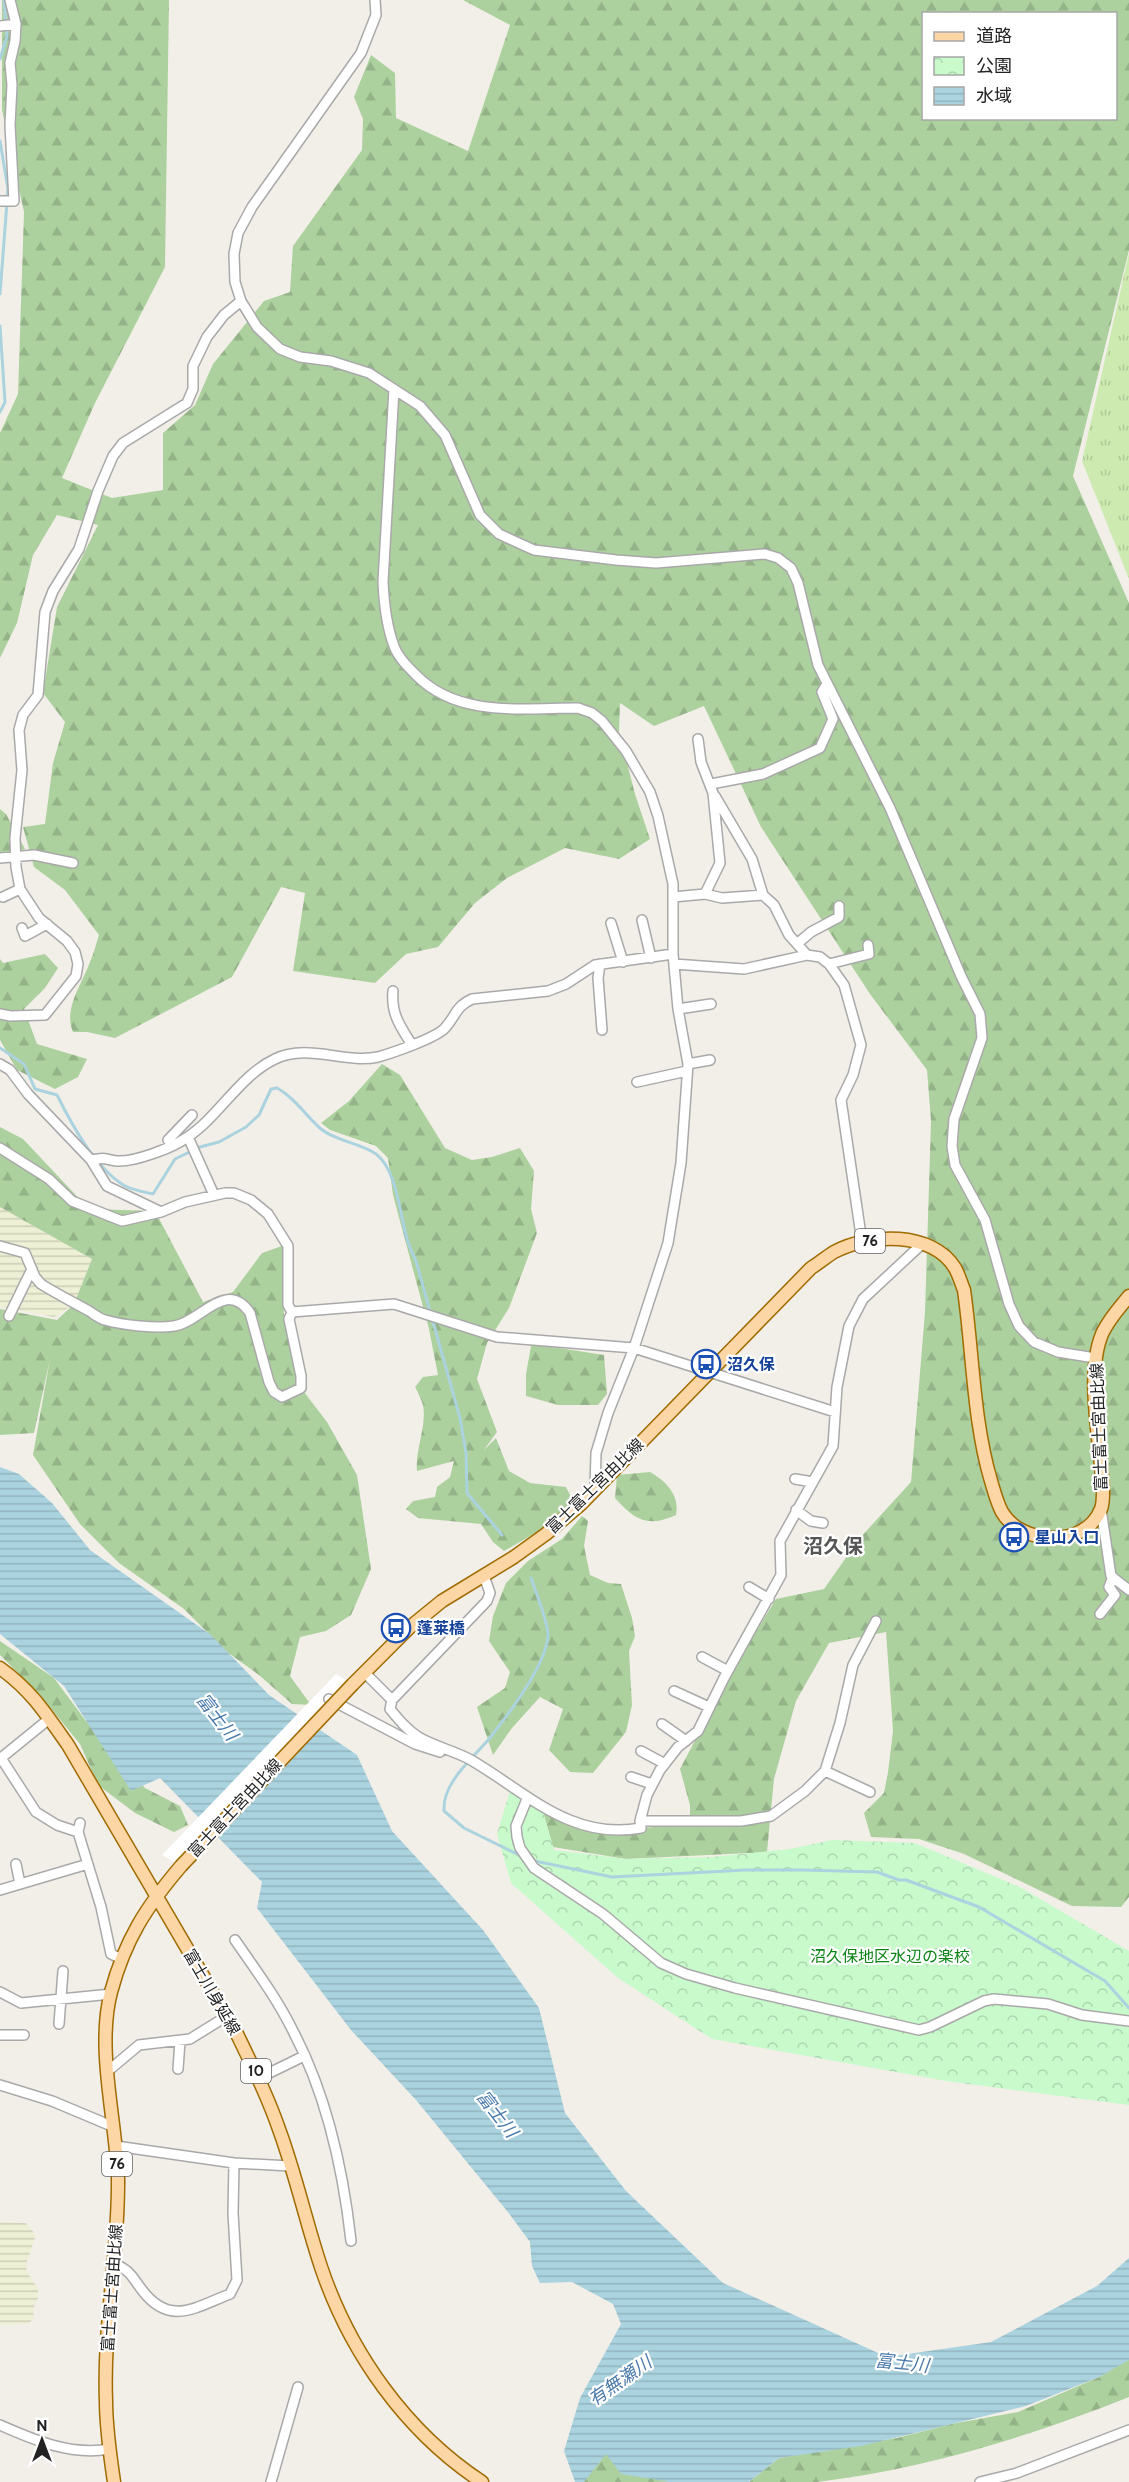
<svg xmlns="http://www.w3.org/2000/svg" width="1129" height="2482" viewBox="0 0 1129 2482" font-family="Cabin,'Noto Sans JP',sans-serif">
	<defs>
		<pattern id="farmland-rules" width="6" height="5" patternUnits="userSpaceOnUse" patternTransform="scale(1.5)"><rect width="6" height="5" fill="#eef0d5"/><path d="M0 2.5h6" fill="none" stroke="#ccceb7"/></pattern>
		<pattern id="grass-tufts" width="24" height="20" patternUnits="userSpaceOnUse" patternTransform="scale(1.5)"><rect width="24" height="20" fill="#cdebb0"/><path d="M3 7l-1-3M5 7V3M7 7l1-3M15 17l-1-3M17 17v-4M19 17l1-3" fill="none" stroke="#b0c997"/></pattern>
		<pattern id="forest-firs" width="22" height="20" patternUnits="userSpaceOnUse" patternTransform="scale(1.5)"><rect width="22" height="20" fill="#add19e"/><path d="M5 1l3.5 6h-7zM16 11l3.5 6h-7z" fill="#95b388"/></pattern>
		<pattern id="park-crowns" width="20" height="18" patternUnits="userSpaceOnUse" patternTransform="scale(1.5)"><rect width="20" height="18" fill="#c8facc"/><path d="M2 6a3 3 0 1 1 6 0M12 15a3 3 0 1 1 6 0" fill="none" stroke="#acd6af"/></pattern>
		<pattern id="water-rules" width="6" height="5" patternUnits="userSpaceOnUse" patternTransform="scale(1.5)"><rect width="6" height="5" fill="#aad3df"/><path d="M0 2.5h6" fill="none" stroke="#92b5bf"/></pattern>
	</defs>
	<rect width="100%" height="100%" fill="#f2efe9"/>
	<path fill="url(#farmland-rules)" d="M0,1207l92,52 -18,45 -20,13 -54,-10z
		M0,2222l26,1 10,12 -10,29 1,8 11,17v9l-4,9 -1,12 -5,5 -28,1z"/>
	<path fill="url(#grass-tufts)" d="M1129,253v326l-47,-118z"/>
	<path fill="url(#forest-firs)" fill-rule="evenodd" d="M2,0h167l-4,267 -70,136 -33,75 50,20 51,-8v-57l32,-28 18,-41 51,-63 26,-9 3,-46 69,-96 1,-31 -9,-22 17,-42 24,18 1,45 72,33 42,-126 -47,-25h666v250l-56,226 56,127v1294l-8,10 -49,-1 -108,-52 -45,-15 -48,-2 -7,-24 20,-20 4,-21 5,-41 -7,-99 -57,11 -33,58 -22,78 -7,73 -141,7 -73,-12 -10,-35 63,19 84,-7v-19l-10,-36 51,-97 45,-73 48,-10 35,-50 52,-57 14,-170 6,-191 -4,-51 -57,-76 -109,-167 -57,-121 -50,20 -34,-23 -1,29 16,62 15,45 -31,20 -54,-11 -58,30 -32,25 -37,44 -32,7 -31,29 -82,-12 12,-78 -24,-6 -49,90 -117,61 -28,-6h-14c-10,-23 9,-48 17,-70 4,-9 6,-18 9,-27l-34,-45 -31,-23 -11,-40 22,-3 8,-61 12,-41 -22,-29 14,-86 41,-82 -41,-10 -24,40 -16,68 -17,35v-225l18,-39 6,-182 -22,-102zM924,14h192v104h-192z
		M0,809l6,5 19,35 -25,7z
		M45,954l13,14 -13,20 -21,21 13,35 50,15 -9,18 -23,12 -38,-19 -17,-30v-81l3,4z
		M382,1064l18,11 45,73 27,12 20,-3 28,-9 14,23 -3,38 6,24 -28,75 -22,35 -10,36 20,53 -13,18 12,-12 13,33 21,12 36,4 6,12 -19,24 -49,28 -11,-9 -12,-18 -63,-6 -12,-9 7,-8 22,-4 2,-10 13,-10 4,-16 -37,10c-2,-22 10,-45 6,-66 -2,-6 -5,-13 -8,-18l8,-10 15,-2 -9,-46 -36,-134 -5,-37 -12,-12 -46,-16 -9,-7 28,-22z
		M0,1127l23,12 66,70 66,2 48,91 30,-10 29,-39 20,-7 2,69 17,73 26,34 30,53 14,94 -20,46 -25,16 -26,6 -10,39 21,29 -19,-1 -33,-29 -32,-23 -43,-43 -65,-46 -39,-39 -47,-69 17,-96 -16,74 -34,2v-126l57,11 17,-16 18,-45 -92,-52z
		M540,1345l64,10 3,39 -9,11h-40l-32,-9v-22l5,-28z
		M650,1472c16,9 30,23 26,43 -29,13 -41,5 -61,-17l2,-23z
		M582,1516l6,5 -4,25 6,29 18,8 13,1 11,34 3,18 -6,15 3,54 -6,27 -33,41 -23,-1 -21,-22 14,-41 -23,-12 -28,31 -19,27 -16,-48 28,-19 5,-16 -21,-31 4,-25 13,-33 22,-22 34,-22z
		M0,1641l54,37 32,43 59,67 35,18 8,19 -14,7 -39,-19 -37,-28 -18,-41 -40,-49 -40,-40z
		M1129,2358v39c-100,40 -205,72 -312,85 -22,0 -46,0 -68,0l30,-24 118,-20 54,-14 67,-12 81,-35z
		M606,2453l77,29h-100z"/>
	<path fill="url(#park-crowns)" d="M510,1791l33,21 11,38 72,9 86,-2 78,-8 42,-9 83,3 105,44 109,64v154l-183,-24 -234,-42 -94,-61 -107,-95 -14,-49z"/>
	<path fill="url(#water-rules)" d="M0,1467l19,7 33,29 38,47 121,85 58,60 88,60 35,76 91,99 56,78 26,105 61,78 97,92 164,74 104,-15 106,-56 32,-28v102l-30,17 -73,29 -165,40 -82,12 -30,24h-79l-49,-8 -15,-20 -22,28h-9l-11,-31 16,-53 41,-74 -8,-20 -41,-22 -32,1 -8,-17 -2,-24 -23,-31 -91,-111 -65,-70 -94,-122 5,-26 -102,-104 -29,13 -67,-105 -64,-52z"/>
	<path fill="#fff" d="M336,1674l17,10 -172,182 -19,-11z"/>
	<g fill="none" stroke-linecap="round" stroke-linejoin="round">
		<path stroke="#aad3df" stroke-width="3" d="M0,59l7,-23 -3,-36
			M0,141l8,48 -8,105
			M0,326l5,76 -5,10
			M0,1048l24,16 11,25 22,6c15,30 38,73 68,91 8,4 19,6 28,8l22,-35 25,-12 19,-5 27,-15 13,-12 12,-26 6,-1c17,9 29,28 44,41 16,13 38,13 55,25 21,15 24,62 31,85 2,8 6,15 9,22l44,157 6,35 1,40 35,42
			M521,1856l-57,-28 -20,-17c-2,-28 28,-52 45,-72 19,-24 57,-74 59,-103 1,-11 -13,-46 -17,-58
			M530,1860l82,17 134,-7h56l75,2 22,8h7l73,27 126,74 24,27"/>
		<g stroke="#a9a9a9" stroke-width="12">
			<path id="minor" d="M375,0l1,15 -15,38 -109,154 -14,26 -4,21 1,28 6,19 16,26 23,22 20,8 31,4 38,12 51,33 25,29 35,80 19,19 35,16 82,10 40,3 109,-9 13,4 13,10 7,15 20,82 72,143 71,168 19,38 2,24 -28,81 -2,27 3,19 30,55 24,84 10,22 15,16 24,10 37,6
				M0,26l16,-2
				M0,201h14l-4,-76 2,-40 -2,-22 5,-22 1,-17 -6,-24
				M394,389l-11,193c1,21 3,43 11,64 4,11 13,20 22,29 42,43 107,33 162,33l14,5 10,8 24,30 24,41 8,24 15,68v70l5,55 10,55 -7,99 -13,80 -34,105 -26,65 -12,40 -1,36
				M711,784l52,-10 57,-26 13,-29 -11,-27 5,-8
				M715,796l37,63 11,36 11,10 15,30 18,20
				M0,858l34,-3 39,8
				M705,894l17,4 41,-3
				M3,897l17,-8
				M673,897l32,-3 15,-31 -7,-70 -12,-31 -3,-23
				M642,920l9,38
				M611,923l12,39
				M22,928l3,8 22,-12
				M798,943l13,-11 28,-15v-11
				M600,964l-2,14 4,52
				M674,964l70,5 63,-14 13,2 9,7 15,21 17,60 -8,30 -12,25 21,142
				M829,964l40,-10 -1,-9
				M393,991c-2,23 7,35 19,54
				M678,1009l33,-5
				M0,1014l10,2 35,-1 31,-39 2,-12 -3,-12 -8,-11 -28,-23 -19,-29 -4,-22 -1,-29 7,-68 -3,-40 4,-15 15,-20 7,-83 8,-21 26,-42 19,-58 15,-35 10,-13 64,-40 6,-14v-23l14,-29 17,-22 17,-14
				M0,1064l10,6 18,24 63,66 16,26 54,26
				M688,1064l22,-4
				M637,1082l50,-11
				M188,1137l26,58
				M174,1145l-6,-5 24,-25
				M0,1148l49,31 23,22 50,20 39,-9 24,-10 40,-9h9l17,7 17,14 20,32v59l4,7 102,-8 103,33 137,11 201,64
				M91,1160c16,-3 12,-1 26,1 18,1 55,-13 69,-23 33,-21 53,-62 89,-79 33,-16 69,5 103,-2 14,-4 58,-19 67,-29 11,-12 10,-21 27,-29l76,-8 18,-7 29,-19 78,-11
				M0,1246l25,7 10,24 6,7c16,10 32,18 48,27 5,3 11,8 16,9 17,5 52,9 69,6 27,-4 52,-48 76,-13l19,69 5,10 8,5 19,-9v-12l-12,-57 3,-7
				M9,1316l23,-47
				M795,1479l18,3
				M1101,1509l10,67 18,14
				M796,1510l15,11 12,2
				M484,1576l6,17 -3,8 -95,99 -2,9c9,11 18,22 30,29 16,9 35,13 51,22 55,32 100,81 170,68l-1,-7 7,-26 13,-25 18,-23 20,-16 26,-53 57,-103 -1,-34 53,-95 4,-59 12,-61 14,-27 59,-55
				M749,1587l20,12
				M1100,1614l15,-19 -6,-8 4,-10
				M702,1657l26,14
				M364,1672l28,28
				M674,1691l35,16
				M329,1699l86,45 25,8
				M49,1719l-48,39 35,54 21,13 21,7
				M662,1724l24,17
				M641,1751l24,13
				M825,1771l45,21
				M631,1777l21,7
				M527,1799l-11,27 1,11 3,11 14,20 69,46 58,49 25,11 49,14 184,42 11,-3 54,-26 10,-2 54,5 34,11 47,6
				M640,1821h101l30,-5 34,-25 20,-20 15,-48 13,-58 23,-44
				M80,1823l-2,9 23,75 10,47 11,5
				M16,1864l4,20
				M0,1890l88,-26
				M235,1940c20,29 41,57 57,89 35,66 51,139 59,212
				M0,1992l21,11 90,-9
				M59,2024l4,-53
				M0,2035h24
				M178,2069l2,-28
				M108,2071l31,-26 51,-6 37,-23
				M259,2078l45,-22
				M0,2085l52,16 62,26
				M116,2146l118,17 56,3
				M115,2264c16,7 17,13 27,26 28,37 54,17 88,4l7,-14 -4,-67 1,-50
				M0,2425c34,15 71,31 109,24
				M271,2482l27,-95
				M980,2482l37,-9 112,-43"/>
		</g>
		<g stroke="#a06b00" stroke-width="15">
			<path id="major" d="M0,1668c32,23 46,46 68,77l168,287c16,33 32,65 44,100 16,44 26,90 41,135 29,86 85,165 161,215
				M353,1684l57,-57 32,-26 72,-44 32,-23 35,-30 230,-236c8,-5 15,-11 23,-16 35,-19 98,-21 121,16 4,7 6,15 9,22 9,63 9,130 27,191 3,10 6,22 11,31 19,33 83,37 99,-3 2,-5 2,-13 2,-18 -2,-46 -18,-116 -1,-157 6,-14 18,-27 27,-38
				M114,2482c-4,-27 -8,-54 -8,-81 -3,-75 13,-148 12,-223 -2,-59 -22,-129 -7,-186 14,-52 35,-85 70,-126"/>
		</g>
		<use href="#minor" stroke="#fff" stroke-width="9"/>
		<use href="#major" stroke="#fcd6a4" stroke-width="12"/>
		<g stroke="#a06b00" stroke-width="15" stroke-linecap="butt">
			<path id="major-bridge" d="M181,1866l172,-182"/>
		</g>
		<use href="#major-bridge" stroke="#fcd6a4" stroke-width="12"/>
	</g>
	<defs>
		<g id="bus-ring" transform="scale(1.5)"><circle r="9.5" fill="#fff" stroke="#1a4fb4" stroke-width="1.5"/><path d="M-5-6H5V4H4V6H2V4H-2V6H-4V4H-5ZM-3.5-4V0h7V-4ZM-3.5 1.2v1.5H-2V1.2ZM2 1.2v1.5H3.5V1.2Z" fill="#1a4fb4"/></g>
	</defs>
	<g fill-rule="evenodd">
		<use href="#bus-ring" x="706" y="1364"/>
		<use href="#bus-ring" x="1014" y="1537"/>
		<use href="#bus-ring" x="396" y="1628"/>
	</g>
	<g text-anchor="middle" dominant-baseline="central" stroke-width="4.5" stroke-linejoin="round" paint-order="stroke">
		<g fill="#fff" stroke="#646464" stroke-width="1.5">
			<rect x="855" y="1229" width="30" height="24" rx="4.5"/>
			<rect x="241" y="2059" width="30" height="24" rx="4.5"/>
			<rect x="102" y="2152" width="30" height="24" rx="4.5"/>
		</g>
		<g font-size="15" font-weight="bold" fill="#222">
			<text x="870" y="1241">76</text>
			<text x="256" y="2071">10</text>
			<text x="117" y="2164">76</text>
		</g>
		<g font-size="16" font-weight="bold" fill="#164399" stroke="#fff" text-anchor="start">
			<text x="727" y="1364">沼久保</text>
			<text x="1035" y="1537">星山入口</text>
			<text x="417" y="1628">蓬莱橋</text>
		</g>
		<g font-size="16" fill="#222" stroke="#fff">
			<text transform="translate(1099 1427) rotate(-92)">富士富士宮由比線</text>
			<text transform="translate(595 1486) rotate(-44)">富士富士宮由比線</text>
			<text transform="translate(235 1808) rotate(-47)">富士富士宮由比線</text>
			<text transform="translate(212 1992) rotate(60)">富士川身延線</text>
			<text transform="translate(112 2288) rotate(-86)">富士富士宮由比線</text>
		</g>
		<g font-size="16" fill="#0c8416" stroke="#fff">
			<text x="890" y="1956">沼久保地区水辺の楽校</text>
		</g>
		<g font-size="18" font-style="italic" fill="#4a7aab" stroke="#fff">
			<text transform="translate(217 1717) rotate(52)">富士川</text>
			<text transform="translate(497 2114) rotate(52)">富士川</text>
			<text transform="translate(902 2363) rotate(6)">富士川</text>
			<text transform="translate(620 2381) rotate(-35)">有無瀬川</text>
		</g>
		<g font-size="20" font-weight="bold" fill="#555" stroke="#fff">
			<text x="833" y="1546">沼久保</text>
		</g>
	</g>
	<rect x="922" y="12" width="195" height="108" fill="#ffffff" stroke="#a7a7a7" stroke-width="1.5"/>
	<rect x="934" y="32" width="30" height="9" fill="#fcd6a4" stroke="#a7a7a7" stroke-width="1.5"/>
	<text x="976" y="42" font-size="18" fill="#222222">道路</text>
	<rect x="934" y="57" width="30" height="18" fill="url(#park-crowns)" stroke="#a7a7a7" stroke-width="1.5"/>
	<text x="976" y="72" font-size="18" fill="#222222">公園</text>
	<rect x="934" y="87" width="30" height="18" fill="url(#water-rules)" stroke="#a7a7a7" stroke-width="1.5"/>
	<text x="976" y="102" font-size="18" fill="#222222">水域</text>
	<g transform="translate(42 2440)" stroke="#ffffff" stroke-width="4.5" paint-order="stroke">
	<path d="M0-4.5L10 22L0 15L-10 22Z" fill="#222222"/>
	<text y="-9" font-size="16" font-weight="bold" text-anchor="middle" fill="#222222">N</text>
	</g>
</svg>
